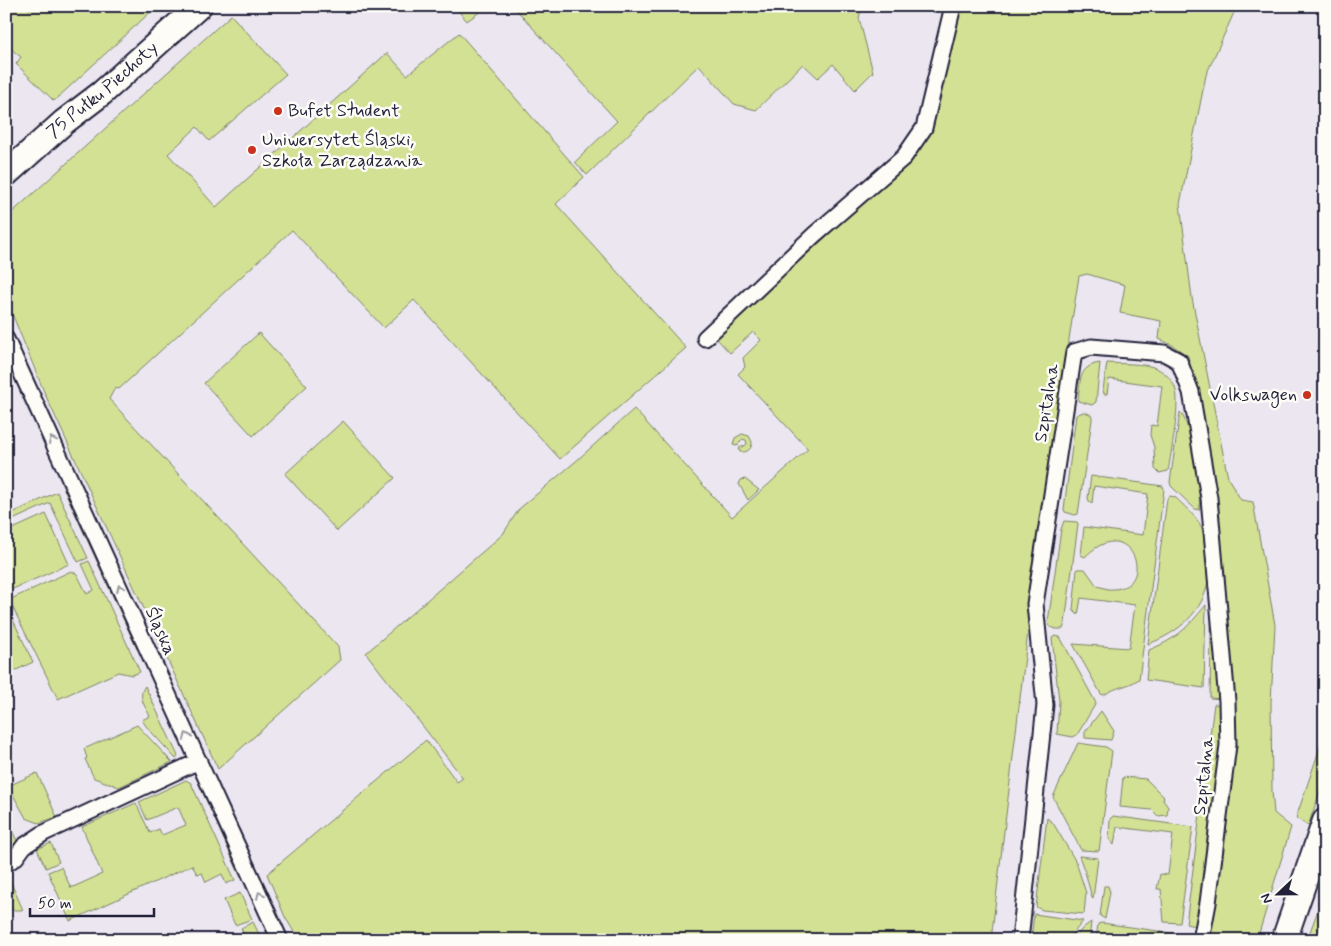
<svg xmlns="http://www.w3.org/2000/svg" width="1331" height="946" viewBox="0 0 1331 946" font-family="Mynerve,sans-serif">
	<rect width="100%" height="100%" fill="#ece6f1"/>
	<filter id="ink" filterUnits="userSpaceOnUse"><feTurbulence type="fractalNoise" baseFrequency=".02" numOctaves="2"/><feDisplacementMap in="SourceGraphic" scale="10" xChannelSelector="R" yChannelSelector="G"/><feConvolveMatrix kernelMatrix="1 2 1 2 8 2 1 2 1" color-interpolation-filters="sRGB"/></filter>
	<g filter="url(#ink)">
		<path fill="#d3e194" stroke="#7a8268" d="M6,6h18l6,4 3,-4h124l-103,95 -38,-37 5,-7 -15,-12z
			M454,6h34l-21,15z
			M513,6h349l-3,12 14,54 -18,18 -22,-26 -15,14 -15,-14 -47,46 -22,-6 -35,-39 -112,110 -12,-13 42,-41z
			M961,6h276l-31,69 -26,129 12,94 36,180 13,22 12,2 22,123 -4,77 1,89 2,22 17,14 -34,113h-49l24,-192 -31,-336 -13,-56 -16,-11 -13,-6 2,-18 -41,-8 5,-28 -38,-11 -8,2 -24,152 -26,195 -38,317h-692l-14,-23 -18,-43 159,-134 31,42 6,-4 -97,-125 137,-119 16,-25 56,-47 59,-53 98,108 76,-68 -70,-75 7,-7 -2,-9 18,-18 -8,-8 -23,21 -14,-15 201,-185 14,-25z
			M231,15l55,59 -77,67 -12,-14 -29,27 48,53 171,-154 20,22 52,-42 125,144 -28,27 130,144 -126,111 -146,-159 -30,28 -92,-98 -173,159 -4,-1 -6,11 229,248 2,13 -122,109 -173,-375 -39,-95v-81z
			M259,333l48,53 -54,50 -49,-53z
			M1100,363l-4,39 -4,3 -14,-4c2,-19 0,-35 22,-38z
			M1107,363c13,1 37,0 49,5 9,4 18,13 20,23 4,14 -5,63 -8,80l-9,2 -4,-4 -1,-22 -4,-12 1,-10 6,1 5,-40 -53,-7 -2,15h-3l-1,-4z
			M1083,412c5,1 10,2 9,8l-14,94 -3,1 -10,-3 -1,-3 12,-94z
			M1180,412c11,10 22,83 19,98l-4,-1 -24,-23 -1,-4z
			M343,421l52,57 -58,53 -52,-57z
			M742,434l7,2 3,6c0,7 -5,11 -12,10l-1,-2 1,-3h3l4,-3 -1,-4 -4,-1 -5,7 -4,-1 2,-7z
			M1091,476l72,10 1,3 -25,190c-11,8 -22,7 -35,16l-3,-1 -28,-50 56,4 6,-43 -54,-7 -3,17 -5,-5 4,-41h8l12,17c5,1 11,4 16,3 45,-1 18,-79 -28,-32l-4,-2 3,-28 59,8 5,-41 -54,-8 -2,17 -3,-2 -1,-3z
			M745,479l14,11 -11,10 -9,-16 2,-4z
			M67,487l73,161 -3,1 -73,-160z
			M57,492l31,66 -10,4 -28,-59 -44,20v-7z
			M1170,496l5,1c8,8 21,19 26,29 4,10 6,23 6,34 0,6 2,13 1,19 -3,32 -31,55 -60,65l19,-145z
			M46,514l23,50 -63,28v-60z
			M1064,521l13,1 1,2 -13,99 -2,6h-7l-6,-2 -2,-5 13,-93z
			M89,561l51,111 -8,3 -14,-3 -60,27 -49,-99 62,-29 6,3 10,20 7,-4 -12,-26z
			M1212,577l12,122 -14,-1z
			M6,605l27,57 -27,13z
			M1206,605l-2,83 -58,-8 3,-30c29,-12 37,-21 57,-45z
			M1055,636l5,1 36,66 -19,32 -4,2 -16,-3 2,-33 -7,-63z
			M145,686l33,70 -2,3 -30,-33 -4,-6 8,-4c-5,-10 -13,-19 -5,-30z
			M1214,704l10,1 2,14 -27,208 -13,-3z
			M1101,711l13,20 -3,9 -26,-2v-6z
			M137,725l35,37 -53,25 -25,-9 -9,-19 2,-1 -3,-9z
			M1325,733v44l-17,49 -12,-8z
			M1078,743l28,4 6,4 -13,100 -18,-1 -28,-53z
			M37,773l20,44 -18,6 -13,-5 -18,-32z
			M196,777l3,1 45,98 -3,2z
			M1123,777l23,2 18,18 -1,3 5,7 -1,8 -9,1 -6,-6 -32,-3z
			M186,780l5,3 44,97 -9,4 -4,-10 -16,8 -4,-9 -5,1 -5,-9 -122,56 -22,-49 13,-5 10,21 31,-14 -20,-47 54,-24 14,30 9,-4 3,6 24,-10 -8,-18 -31,13 -8,-18z
			M1113,816l80,11 -13,96 -16,-1 -3,-33h-4l3,-15 8,1 5,-41 -56,-7 -3,18 -5,-6 1,-20z
			M6,817l11,24 -11,13z
			M1047,818l6,5 23,39 10,31 -2,21 -42,-4 -6,-3z
			M51,843l8,19 -13,6 -9,-19z
			M1079,856l19,2 -5,41 -1,-1 -6,-23z
			M8,876l15,34h-17v-33z
			M1104,886h4l2,6 -5,27 -5,-3z
			M1325,891v23l-10,26h-8z
			M240,893l12,26 -17,6 -11,-25z
			M1034,914l49,7 -15,19h-37z
			M253,922l7,14 -2,4h-12l-5,-12z
			M1091,922l-2,18h-16l10,-12z
			M1102,923l77,11v6h-49l-27,-4 -1,4h-6l2,-16z"/>
		<g fill="none" stroke-linecap="round" stroke-linejoin="round">
			<g stroke="#22223b" stroke-width="19">
				<path id="street" d="M705,338l109,-103 90,-78 20,-29 29,-122
					M6,339l274,601
					M6,864l10,-7 8,-11 20,-13 155,-72
					M1020,940l25,-235 -10,-101 39,-252 17,-5 73,6 15,8 12,31 18,106 18,203 1,44 -20,158 -7,37"/>
			</g>
			<g stroke="#22223b" stroke-width="28">
				<g id="primary">
					<path id="s1" d="M6,174l58,-52 38,-29 97,-87"/>
					<path d="M1284,940l41,-119"/>
				</g>
			</g>
			<use href="#street" stroke="#fdfcf7" stroke-width="15"/>
			<use href="#primary" stroke="#fdfcf7" stroke-width="24"/>
		</g>
		<defs><path id="oneway-chevron" d="M-2-3.5L2.5 0L-2 3.5" fill="none" stroke-width="1.6" stroke-linecap="round" stroke-linejoin="round" transform="scale(1.25)"/></defs>
		<g stroke="#9a9aa2">
			<use href="#oneway-chevron" transform="translate(52 440) rotate(-115)"/>
			<use href="#oneway-chevron" transform="translate(120 588) rotate(-115)"/>
			<use href="#oneway-chevron" transform="translate(187 736) rotate(-114)"/>
			<use href="#oneway-chevron" transform="translate(260 895) rotate(-114)"/>
		</g>
	</g>
	<g fill="#c8321e" stroke="#fdfcf7" stroke-width="2">
		<circle cx="278" cy="111" r="5"/>
		<circle cx="252" cy="150" r="5"/>
		<circle cx="1307" cy="395" r="5"/>
	</g>
	<g text-anchor="middle" dominant-baseline="central" stroke-width="5" stroke-linejoin="round" paint-order="stroke">
		<g font-size="18" fill="#22223b" stroke="#fdfcf7">
			<text stroke="none"><textPath href="#s1" startOffset="128">75 Pułku Piechoty</textPath></text>
			<text transform="translate(1047 403) rotate(-81)">Szpitalna</text>
			<text transform="translate(160 631) rotate(66)">Śląska</text>
			<text transform="translate(1204 776) rotate(-84)">Szpitalna</text>
		</g>
		<g font-size="18" fill="#22223b" stroke="#fdfcf7" text-anchor="start">
			<text x="288" y="111">Bufet Student</text>
			<text x="262" y="140">Uniwersytet Śląski,<tspan x="262" dy="21">Szkoła Zarządzania</tspan></text>
			<text x="1297" y="395" text-anchor="end">Volkswagen</text>
		</g>
	</g>
	<rect width="1331" height="946" fill="none" stroke="#fdfcf7" stroke-width="25"/>
	<rect x="12" y="12" width="1306" height="921" fill="none" stroke="#22223b" stroke-width="2" filter="url(#ink)"/>
	<g transform="translate(1278 894) rotate(248)" stroke="#fdfcf7" stroke-width="4" paint-order="stroke">
	<path d="M0-4L9 19L0 12L-9 19Z" fill="#22223b"/>
	<text y="-8" font-size="14" font-weight="bold" text-anchor="middle" fill="#22223b">N</text>
	</g>
	<path d="M30 908v8h124v-8" fill="none" stroke="#22223b" stroke-width="2.5"/>
	<text x="38" y="908" font-size="15" fill="#22223b" stroke="#fdfcf7" stroke-width="4" paint-order="stroke">50 m</text>
</svg>
